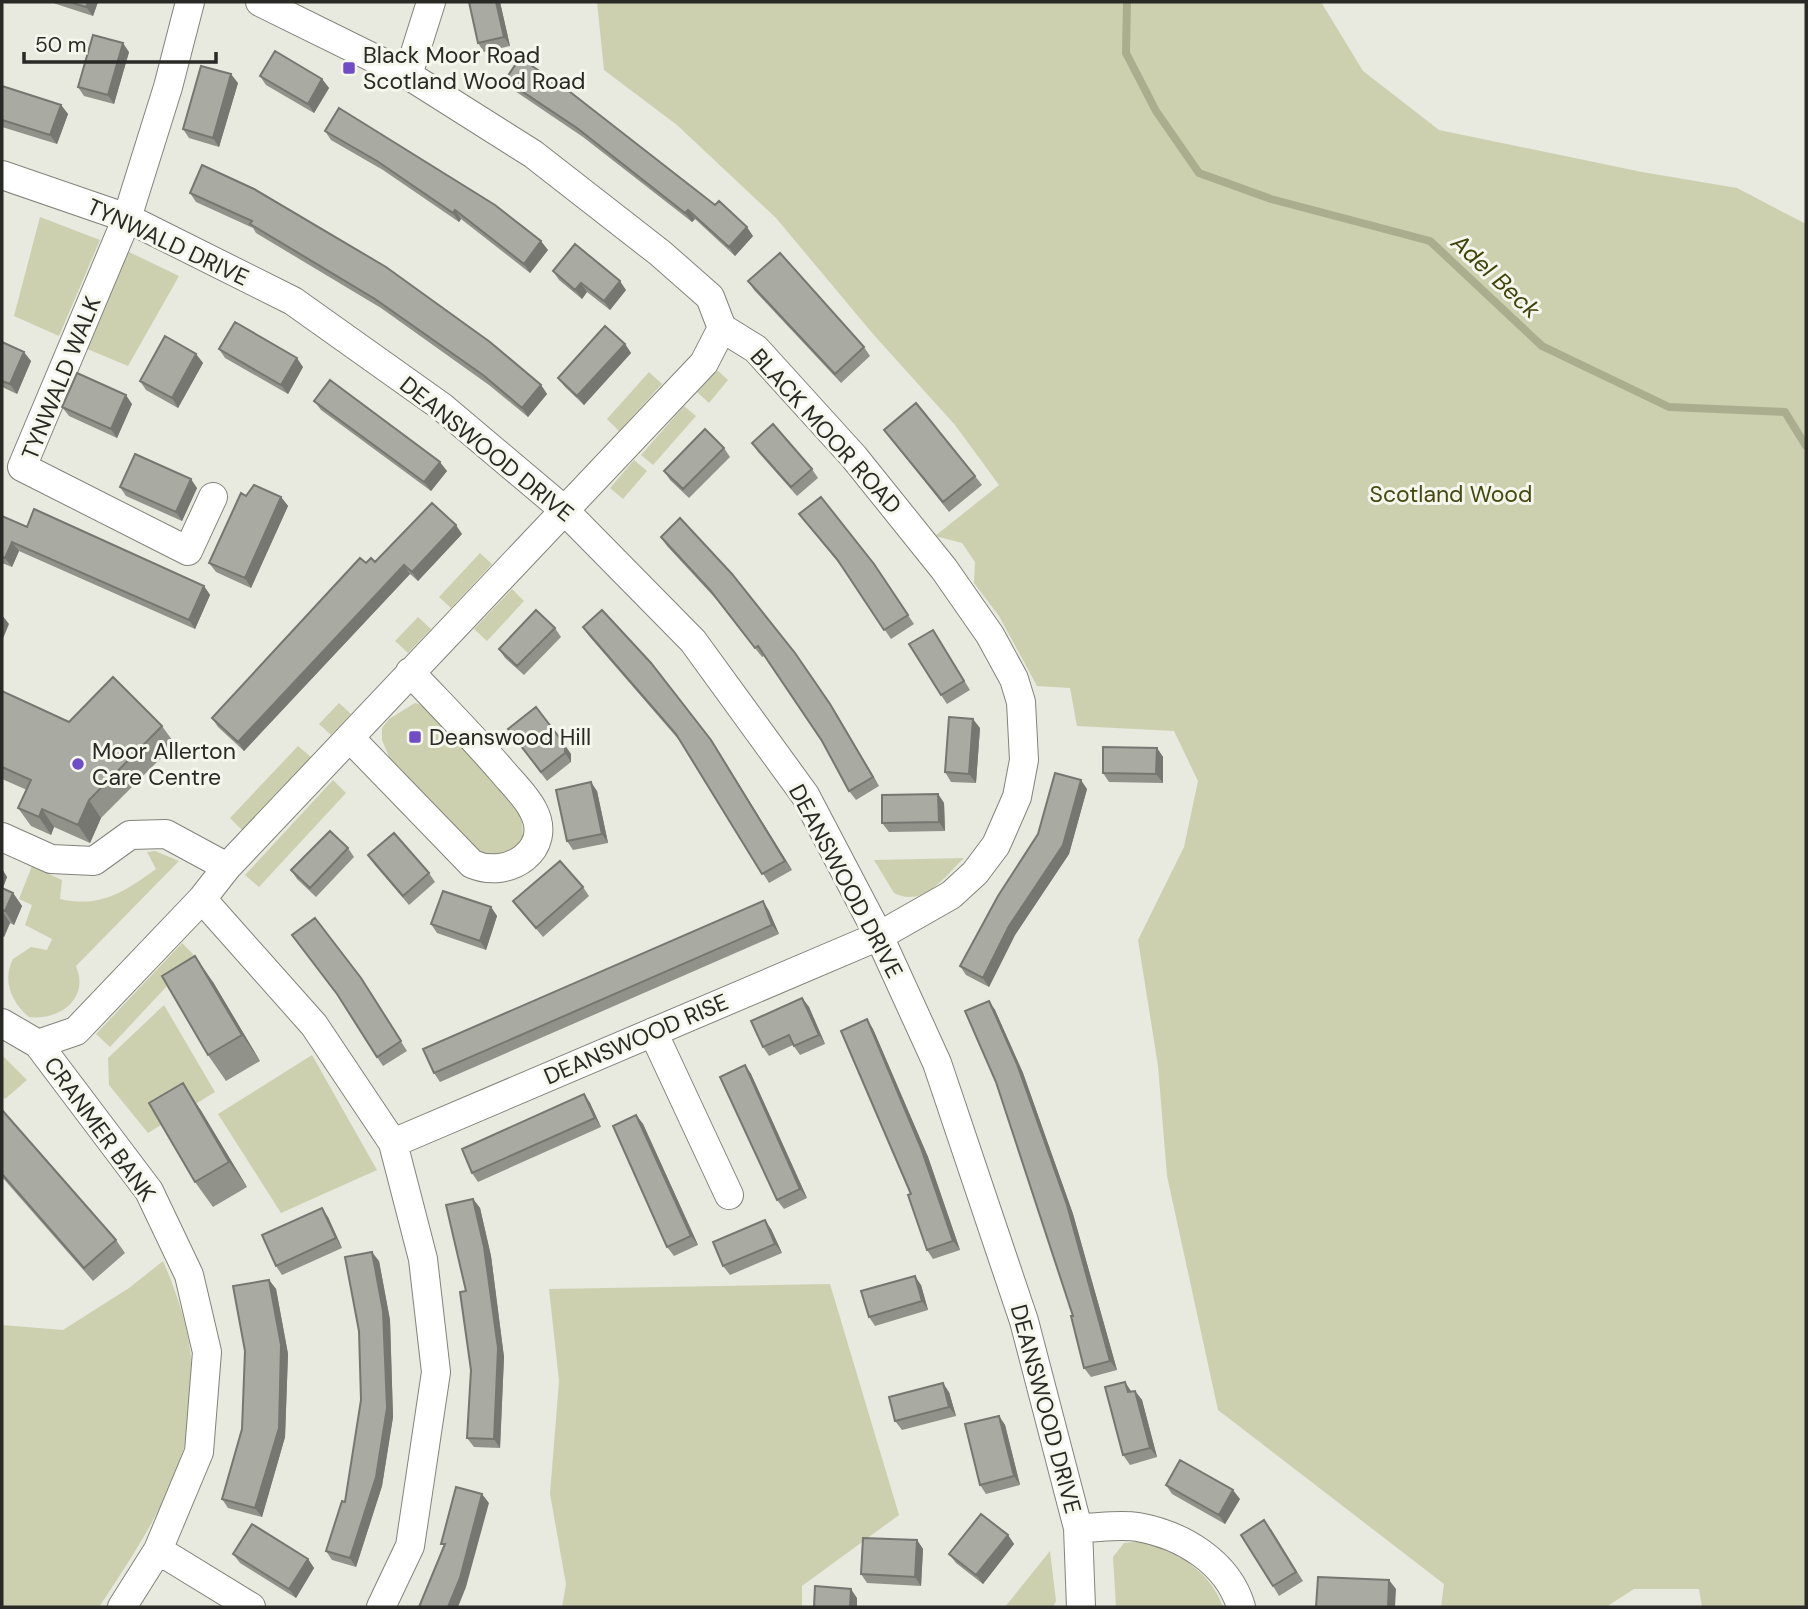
<svg xmlns="http://www.w3.org/2000/svg" width="1808" height="1609" viewBox="0 0 1808 1609" font-family="'DM Sans',sans-serif">
	<rect width="100%" height="100%" fill="#e8e9df"/>
	<path fill="#cdd0af" d="M597,2h724l42,69 76,59 203,42 95,16 69,36v1383h-104l-3,-18h-65l-28,18h-165l3,-23 -226,-174 -51,-234 -9,-110 -20,-126 46,-93 14,-66 -24,-50 -97,-5 -7,-38 -33,-2 -38,-70 -25,-33 1,-21 -13,-19 -27,-7 64,-51 -44,-60 -82,-91 -97,-116 -99,-93 -73,-55z
		M40,217l60,23 -41,96 -45,-20z
		M127,251l52,25 -51,90 -43,-18z
		M717,370l11,10 -19,23 -12,-11z
		M649,372l13,12 -43,47 -12,-12z
		M684,406l12,10 -43,49 -12,-10z
		M634,460l13,11 -24,28 -13,-11z
		M480,553l12,11 -41,44 -12,-11z
		M512,589l12,12 -37,40 -13,-12z
		M418,617l13,12 -23,24 -13,-12z
		M339,703l12,11 -20,21 -12,-11z
		M415,703l11,3 84,93 12,17 1,27 -15,14 -33,-4 -82,-87 -11,-26v-12l7,-9z
		M298,746l13,11 -69,73 -12,-12z
		M333,780l13,13 -87,94 -14,-12z
		M155,851l24,10 -103,105c14,33 -17,55 -47,51 -18,-15 -27,-37 -16,-58l18,-12 16,3 5,-11 -27,-14 7,-20 -13,-6 13,-33 30,14 -2,19c41,9 64,-7 96,-30l-9,-17z
		M964,858c-20,19 -40,50 -70,35l-20,-33z
		M182,943l13,13 -85,91 -14,-13z
		M164,1005l51,87 -67,41 -39,-48 -1,-27z
		M2,1055l25,25 -22,19 -3,-3z
		M312,1055l65,115 -96,43 -63,-99z
		M163,1261c64,146 17,224 -64,346h-97v-282l61,5 66,-42z
		M830,1284l69,231 -97,71v21h-240l4,-23 -16,-90 9,-113 -10,-92z
		M1145,1541c34,13 65,30 78,66h-107l-3,-50 11,-14z
		M1050,1551l6,50 -3,6h-48z"/>
	<g fill="none" stroke-linecap="round" stroke-linejoin="round">
		<path stroke="#abae8e" stroke-width="8" d="M1127,2l-1,51 30,58 43,62 72,26 159,42 112,105 127,61 116,5 21,34"/>
		<g stroke="#82837a" stroke-width="30">
			<path id="minor" d="M190,2l-22,85 -41,131 -105,249 166,84 25,-54
				M260,2l148,73 125,79 127,99 50,44 12,31 34,21 98,108 90,112 46,66 24,44 7,23 3,58 -7,37 -21,48 -21,28 -24,22 -72,41 -486,207
				M408,75l23,-73
				M2,175l125,43 166,83 149,106 121,102 130,132 112,154 74,141 58,127 87,258 54,207 3,79
				M350,738l122,126c37,16 82,-15 61,-54 -7,-14 -21,-27 -31,-39 -29,-34 -61,-66 -92,-99
				M2,837l49,22 43,2 36,-26 36,-1 61,33
				M202,899l112,126 79,118 30,116 13,113 -26,174 -29,61
				M2,1023l36,21 111,147 40,84 18,77 -8,100 -41,98 -36,57
				M653,1032l76,163
				M38,1044l38,-13 126,-132 25,-32 477,-504 18,-35
				M1078,1528c19,0 41,-4 60,-1 44,8 90,35 103,80
				M158,1550l93,57"/>
		</g>
		<use href="#minor" stroke="#fff" stroke-width="28"/>
	</g>
	<path fill="#91928a" d="M50,2h48l-5,14z
		M500,2l10,44 -26,6 -6,-9z
		M129,52l-15,52 -30,-8 -6,-9z
		M260,76l62,3 7,9 -15,25 -48,-28z
		M505,80l248,156 -18,20 -40,-37 -3,3 -109,-85 -71,-48z
		M238,83l-19,64 -30,-9 -6,-9z
		M2,86l59,19 7,9 -11,30 -55,-17z
		M325,131l223,119 -18,23 -69,-54 -2,3 -76,-52 -52,-30z
		M202,165l339,220 6,9 -19,23 -39,-32 -108,-77 -125,-75 -3,-5 -57,-26 -6,-9z
		M553,271l73,19 -16,20 -23,-18 -5,7 -23,-19z
		M748,281l116,66 6,9 -29,27 -87,-93z
		M2,342l29,19 -14,33 -15,-7z
		M625,344l6,9 -47,52 -19,-18 -7,-9z
		M219,349l84,18 -15,27 -63,-36z
		M196,354l7,9 -25,45 -32,-18 -6,-9z
		M314,401l133,70 -16,20 -110,-81z
		M132,404l-15,34 -48,-22 -7,-9z
		M884,430l91,46 7,9 -33,27z
		M752,443l60,26 6,9 -21,18 -39,-44z
		M724,448l6,9 -41,41 -19,-18 -6,-9z
		M120,487l77,1 -15,33 -56,-25z
		M246,496l35,1 7,9 -37,82 -35,-16 -7,-9z
		M799,514l75,50 40,60 -23,15 -50,-73z
		M2,516l25,11 177,59 6,9 -15,34 -176,-78 -7,16 -10,-4z
		M462,534l-44,47 -8,-7 -166,177 -26,-24 -6,-9 154,-155 9,-1z
		M661,537l175,176 43,73 -23,14 -7,-9 -27,-50 -58,-85 -2,1 -46,-58 -49,-53z
		M583,627l128,113 81,130 -23,13 -90,-143 -90,-104z
		M555,628l6,9 -37,38 -19,-17 -6,-9z
		M933,630l37,60 -23,14 -6,-9z
		M2,691l67,31 93,4 13,18 -74,74 -11,25 -36,-16 -3,8 -20,-9 -13,-18 9,-18 -25,-11z
		M980,728l-4,55 -25,-1 -6,-10z
		M514,738l57,16v8l-24,19z
		M1157,748l6,9v26l-54,-1 -6,-9z
		M1087,789l-18,65 -54,81 -26,52 -23,-12 -6,-9z
		M597,791l11,52 -35,7 -6,-9z
		M938,794l6,9 1,28 -56,1 -7,-9z
		M348,848l6,9 -38,40 -19,-18 -6,-9z
		M368,855l61,18 6,9 -26,23 -35,-41z
		M2,869l5,8 -4,11 10,5 9,13 -8,19 -4,-2 -6,14 -2,-1z
		M583,887l6,9 -46,41 -30,-36z
		M763,901l6,10 10,23 -339,148 -6,-9z
		M491,907l6,9 -11,34 -49,-17 -6,-9z
		M361,978l46,73 -24,15 -6,-9z
		M213,982l47,79 -34,20 -18,-26z
		M802,998l7,9 16,37 -25,11 -7,-10 -24,11 -6,-9z
		M989,1001l6,9 28,63 50,141 44,156 -26,7 -7,-9 -11,-52z
		M873,1029l55,128 32,93 -27,9 -6,-9 -16,-56z
		M745,1065l6,9 56,124 -23,11 -7,-9z
		M584,1094l6,9 11,24 -123,55 -6,-9z
		M200,1109l47,78 -34,20 -18,-25z
		M2,1110l114,130 9,13 -32,28 -91,-104z
		M636,1115l7,9 55,121 -24,11 -7,-9z
		M473,1199l7,9 11,48 13,101 -4,91 -26,-1 -7,-9 4,-68 -5,-79z
		M328,1217l14,31 -60,27 -6,-9z
		M771,1229l11,24 -52,22 -7,-9z
		M379,1261l11,59 3,97 -11,69 -26,81 -24,-7 -6,-9 19,-49 16,-102z
		M269,1280l7,9 12,65 -3,83 -23,80 -34,-9 -6,-9 20,-70z
		M921,1285l7,25 -53,16 -6,-9z
		M1135,1391l7,9 15,57 -27,8 -7,-10z
		M949,1392l7,24 -54,14 -7,-9z
		M999,1416l6,9 15,60 -34,9 -6,-9z
		M1166,1485l74,14 -15,25 -53,-30z
		M1271,1529l32,52 -24,15 -6,-10z
		M1008,1535l6,9 -31,40 -27,-21 -7,-9z
		M917,1540l6,9 -2,37 -54,-3 -6,-9z
		M233,1554l75,5 6,9 -18,30 -56,-35z"/>
	<path fill="#767771" d="M88,2h10l-5,14 -7,-9z
		M496,2h4l10,44 -6,-9z
		M123,43l6,9 -15,52 -6,-9z
		M231,74l7,9 -19,64 -6,-9z
		M322,79l7,9 -15,25 -6,-9z
		M61,105l7,9 -11,30 -7,-9z
		M455,210l6,9 -2,3 -6,-9z
		M688,210l7,9 -3,3 -7,-9z
		M747,227l6,9 -18,20 -6,-9z
		M541,241l7,9 -18,23 -6,-9z
		M620,281l6,9 -16,20 -6,-9z
		M581,283l6,9 -5,7 -7,-9z
		M625,344l6,9 -47,52 -7,-9z
		M24,352l7,9 -14,33 -7,-10z
		M196,354l7,9 -25,45 -6,-10z
		M297,358l6,9 -15,27 -7,-9z
		M541,385l6,9 -19,23 -6,-9z
		M126,395l6,9 -15,34 -6,-9z
		M440,462l7,9 -16,20 -7,-9z
		M191,479l6,9 -15,33 -6,-9z
		M281,497l7,9 -37,82 -6,-10z
		M456,525l6,9 -44,47 -6,-9z
		M12,542l7,9 -7,16 -7,-9z
		M404,565l6,9 -166,177 -6,-9z
		M204,586l6,9 -15,34 -6,-9z
		M2,615l7,9 -7,17z
		M795,653l41,60 43,73 -6,-9z
		M973,719l7,9 -4,55 -7,-9z
		M711,740l6,9 75,121 -7,-9z
		M565,745l6,9v8l-6,-9z
		M1157,748l6,9v26l-7,-9z
		M1081,780l6,9 -18,65 -54,81 -26,52 -6,-9z
		M591,782l6,9 11,52 -6,-9z
		M938,794l6,9 1,28 -6,-9z
		M89,800l12,18 -11,25 -12,-18z
		M42,809l12,18 -3,8 -12,-18z
		M2,869l5,8 -5,13z
		M13,893l9,13 -8,19 -9,-14z
		M763,901l6,10 10,23 -7,-9z
		M491,907l6,9 -11,34 -6,-9z
		M2,911l8,12 -6,14 -2,-3z
		M195,956l18,26 47,79 -18,-26z
		M802,998l7,9 16,37 -6,-9z
		M989,1001l6,9 28,63 50,141 44,156 -7,-9z
		M867,1019l6,10 55,128 32,93 -7,-9z
		M745,1065l6,9 56,124 -7,-9z
		M183,1083l17,26 47,78 -18,-25z
		M584,1094l6,9 11,24 -6,-9z
		M636,1115l7,9 55,121 -7,-9z
		M473,1199l7,9 11,48 13,101 -4,91 -6,-9z
		M322,1208l6,9 14,31 -6,-10z
		M765,1220l6,9 11,24 -7,-9z
		M372,1252l7,9 11,59 3,97 -11,69 -26,81 -6,-9z
		M915,1276l6,9 7,25 -6,-9z
		M269,1280l7,9 12,65 -3,83 -23,80 -7,-9z
		M1125,1382l6,9 3,11 -6,-10z
		M943,1383l6,9 7,24 -7,-9z
		M1135,1391l7,9 15,57 -7,-9z
		M999,1416l6,9 15,60 -6,-9z
		M1233,1490l7,9 -15,25 -6,-9z
		M482,1494l7,9 -23,84 -8,20h-10z
		M1008,1535l6,9 -31,40 -7,-9z
		M917,1540l6,9 -2,37 -6,-9z
		M308,1559l6,9 -18,30 -7,-9z
		M1389,1580l7,9 -1,18h-7z
		M851,1589l6,9v9h-7z"/>
	<path fill="#a9aaa1" stroke="#767771" stroke-width="2" d="M70,2h18l-2,5z
		M469,2h27l8,35 -26,6z
		M93,35l30,8 -15,52 -30,-8z
		M275,51l47,28 -14,25 -48,-28z
		M520,58l45,30 150,117 4,-4 28,26 -18,20 -41,-37 -3,3 -108,-85 -72,-48z
		M201,66l30,8 -18,64 -30,-9z
		M2,86l59,19 -11,30 -48,-15z
		M339,108l156,97 46,36 -17,23 -69,-54 -2,3 -76,-52 -52,-30z
		M202,165l52,24 132,78 104,75 51,43 -19,23 -39,-33 -108,-76 -125,-75 2,-3 -62,-28z
		M575,244l45,37 -16,20 -23,-18 -6,7 -22,-19z
		M780,253l84,94 -29,27 -87,-93z
		M235,322l62,36 -16,27 -62,-36z
		M605,326l20,18 -48,52 -19,-18z
		M165,336l31,18 -24,44 -32,-17z
		M2,342l22,10 -14,32 -8,-3z
		M77,373l49,22 -15,34 -49,-22z
		M330,380l110,82 -16,20 -110,-81z
		M916,403l59,73 -32,26 -59,-72z
		M773,424l39,45 -21,18 -39,-44z
		M705,429l19,19 -41,41 -19,-18z
		M135,454l56,25 -15,33 -56,-25z
		M254,485l27,12 -36,81 -36,-15 32,-70 5,3z
		M821,497l53,67 34,51 -24,15 -47,-71 -38,-45z
		M432,503l24,22 -44,47 -8,-7 -166,177 -26,-24 148,-160 6,5 5,-5 4,4z
		M34,509l170,77 -15,34 -177,-78 -7,16 -3,-1v-41l25,11z
		M680,518l52,56 63,79 35,51 43,73 -24,14 -27,-50 -64,-95 -3,2 -45,-58 -49,-53z
		M536,610l19,18 -38,38 -18,-17z
		M602,610l49,53 60,77 74,121 -23,13 -86,-140 -93,-107z
		M933,630l31,51 -23,14 -32,-51z
		M113,677l49,49 -73,74 -11,25 -36,-16 -3,8 -21,-9 13,-28 -29,-13v-76l67,31z
		M536,707l29,38v8l-24,19 -33,-43z
		M949,717l24,2 -4,55 -24,-2z
		M1103,747l54,1 -1,26 -53,-1z
		M1055,773l26,7 -18,65 -54,81 -26,52 -23,-12 38,-70 40,-62z
		M591,782l11,52 -35,7 -11,-51z
		M938,794l1,28 -57,1v-28z
		M330,831l18,17 -38,40 -19,-18z
		M394,833l35,40 -26,23 -35,-41z
		M560,861l23,26 -47,41 -23,-27z
		M2,888l11,5 -8,18 -3,-1z
		M443,891l48,16 -11,34 -49,-17z
		M763,901l9,24 -338,148 -11,-24z
		M315,918l46,60 40,63 -24,16 -40,-63 -45,-59z
		M195,956l47,79 -34,20 -46,-79z
		M802,998l17,37 -25,11 -5,-11 -26,12 -12,-26z
		M989,1001l28,63 50,141 43,156 -26,7 -13,-52h2l-77,-234 -31,-71z
		M867,1019l54,129 32,93 -26,9 -19,-55 3,-1 -70,-163z
		M745,1065l55,124 -23,11 -57,-123z
		M183,1083l46,79 -34,20 -46,-79z
		M584,1094l11,24 -123,55 -10,-24z
		M2,1110l114,130 -32,28 -82,-94z
		M636,1115l55,121 -24,11 -54,-121z
		M473,1199l11,48 14,101 -4,91 -27,-1 4,-68 -11,-78 6,-1 -20,-86z
		M322,1208l14,30 -60,28 -14,-31z
		M765,1220l10,24 -52,22 -10,-24z
		M372,1252l11,59 4,97 -11,69 -26,81 -24,-7 16,-50 3,1 16,-102 -2,-69 -14,-74z
		M915,1276l7,25 -53,16 -8,-26z
		M269,1280l12,65 -2,83 -24,80 -33,-9 20,-70 3,-78 -12,-65z
		M1125,1382l3,10 7,-1 15,57 -27,7 -18,-68z
		M943,1383l6,24 -54,14 -6,-24z
		M999,1416l15,60 -34,9 -15,-61z
		M1180,1460l53,30 -14,25 -53,-30z
		M456,1487l26,7 -22,84 -12,29h-29l26,-63h-4z
		M981,1514l27,21 -32,40 -27,-21z
		M1264,1520l32,52 -23,14 -32,-51z
		M252,1524l56,35 -19,30 -56,-35z
		M863,1538l54,2 -2,37 -54,-3z
		M1318,1577l71,3 -1,27h-72z
		M815,1586l36,3 -1,18h-36z"/>
	<g fill="#6f4dc6" stroke="#f5f6ec" stroke-width="2.5">
		<rect x="342" y="61" width="14" height="14" rx="3.5"/>
		<rect x="408" y="730" width="14" height="14" rx="3.5"/>
		<circle cx="78" cy="764" r="7"/>
	</g>
	<g text-anchor="middle" dominant-baseline="central" stroke-width="6" stroke-linejoin="round" paint-order="stroke">
		<g font-size="23" fill="#292925" stroke="#f5f6ec" text-anchor="start">
			<text x="363" y="55">Black Moor Road<tspan x="363" dy="26">Scotland Wood Road</tspan></text>
			<text x="429" y="737">Deanswood Hill</text>
			<text x="92" y="751">Moor Allerton<tspan x="92" dy="26">Care Centre</tspan></text>
		</g>
		<g font-size="23" fill="#292925" stroke="#f5f6ec">
			<text transform="translate(168 242) rotate(25)">TYNWALD DRIVE</text>
			<text transform="translate(61 378) rotate(-68)">TYNWALD WALK</text>
			<text transform="translate(826 431) rotate(48)">BLACK MOOR ROAD</text>
			<text transform="translate(487 449) rotate(39)">DEANSWOOD DRIVE</text>
			<text transform="translate(846 881) rotate(62)">DEANSWOOD DRIVE</text>
			<text transform="translate(636 1039) rotate(-23)">DEANSWOOD RISE</text>
			<text transform="translate(100 1129) rotate(54)">CRANMER BANK</text>
			<text transform="translate(1046 1409) rotate(75)">DEANSWOOD DRIVE</text>
		</g>
		<g font-size="23" fill="#454810" stroke="#f5f6ec">
			<text x="1451" y="494">Scotland Wood</text>
		</g>
		<g font-size="24" font-style="italic" fill="#404209" stroke="#f5f6ec">
			<text transform="translate(1496 276) rotate(43)">Adel Beck</text>
		</g>
	</g>
	<rect width="1808" height="1609" fill="none" stroke="#292925" stroke-width="7"/>
	<path d="M24 52v10h192v-10" fill="none" stroke="#292925" stroke-width="3.5"/>
	<text x="35" y="52" font-size="21" fill="#292925" stroke="#f5f6ec" stroke-width="5" paint-order="stroke">50 m</text>
</svg>
